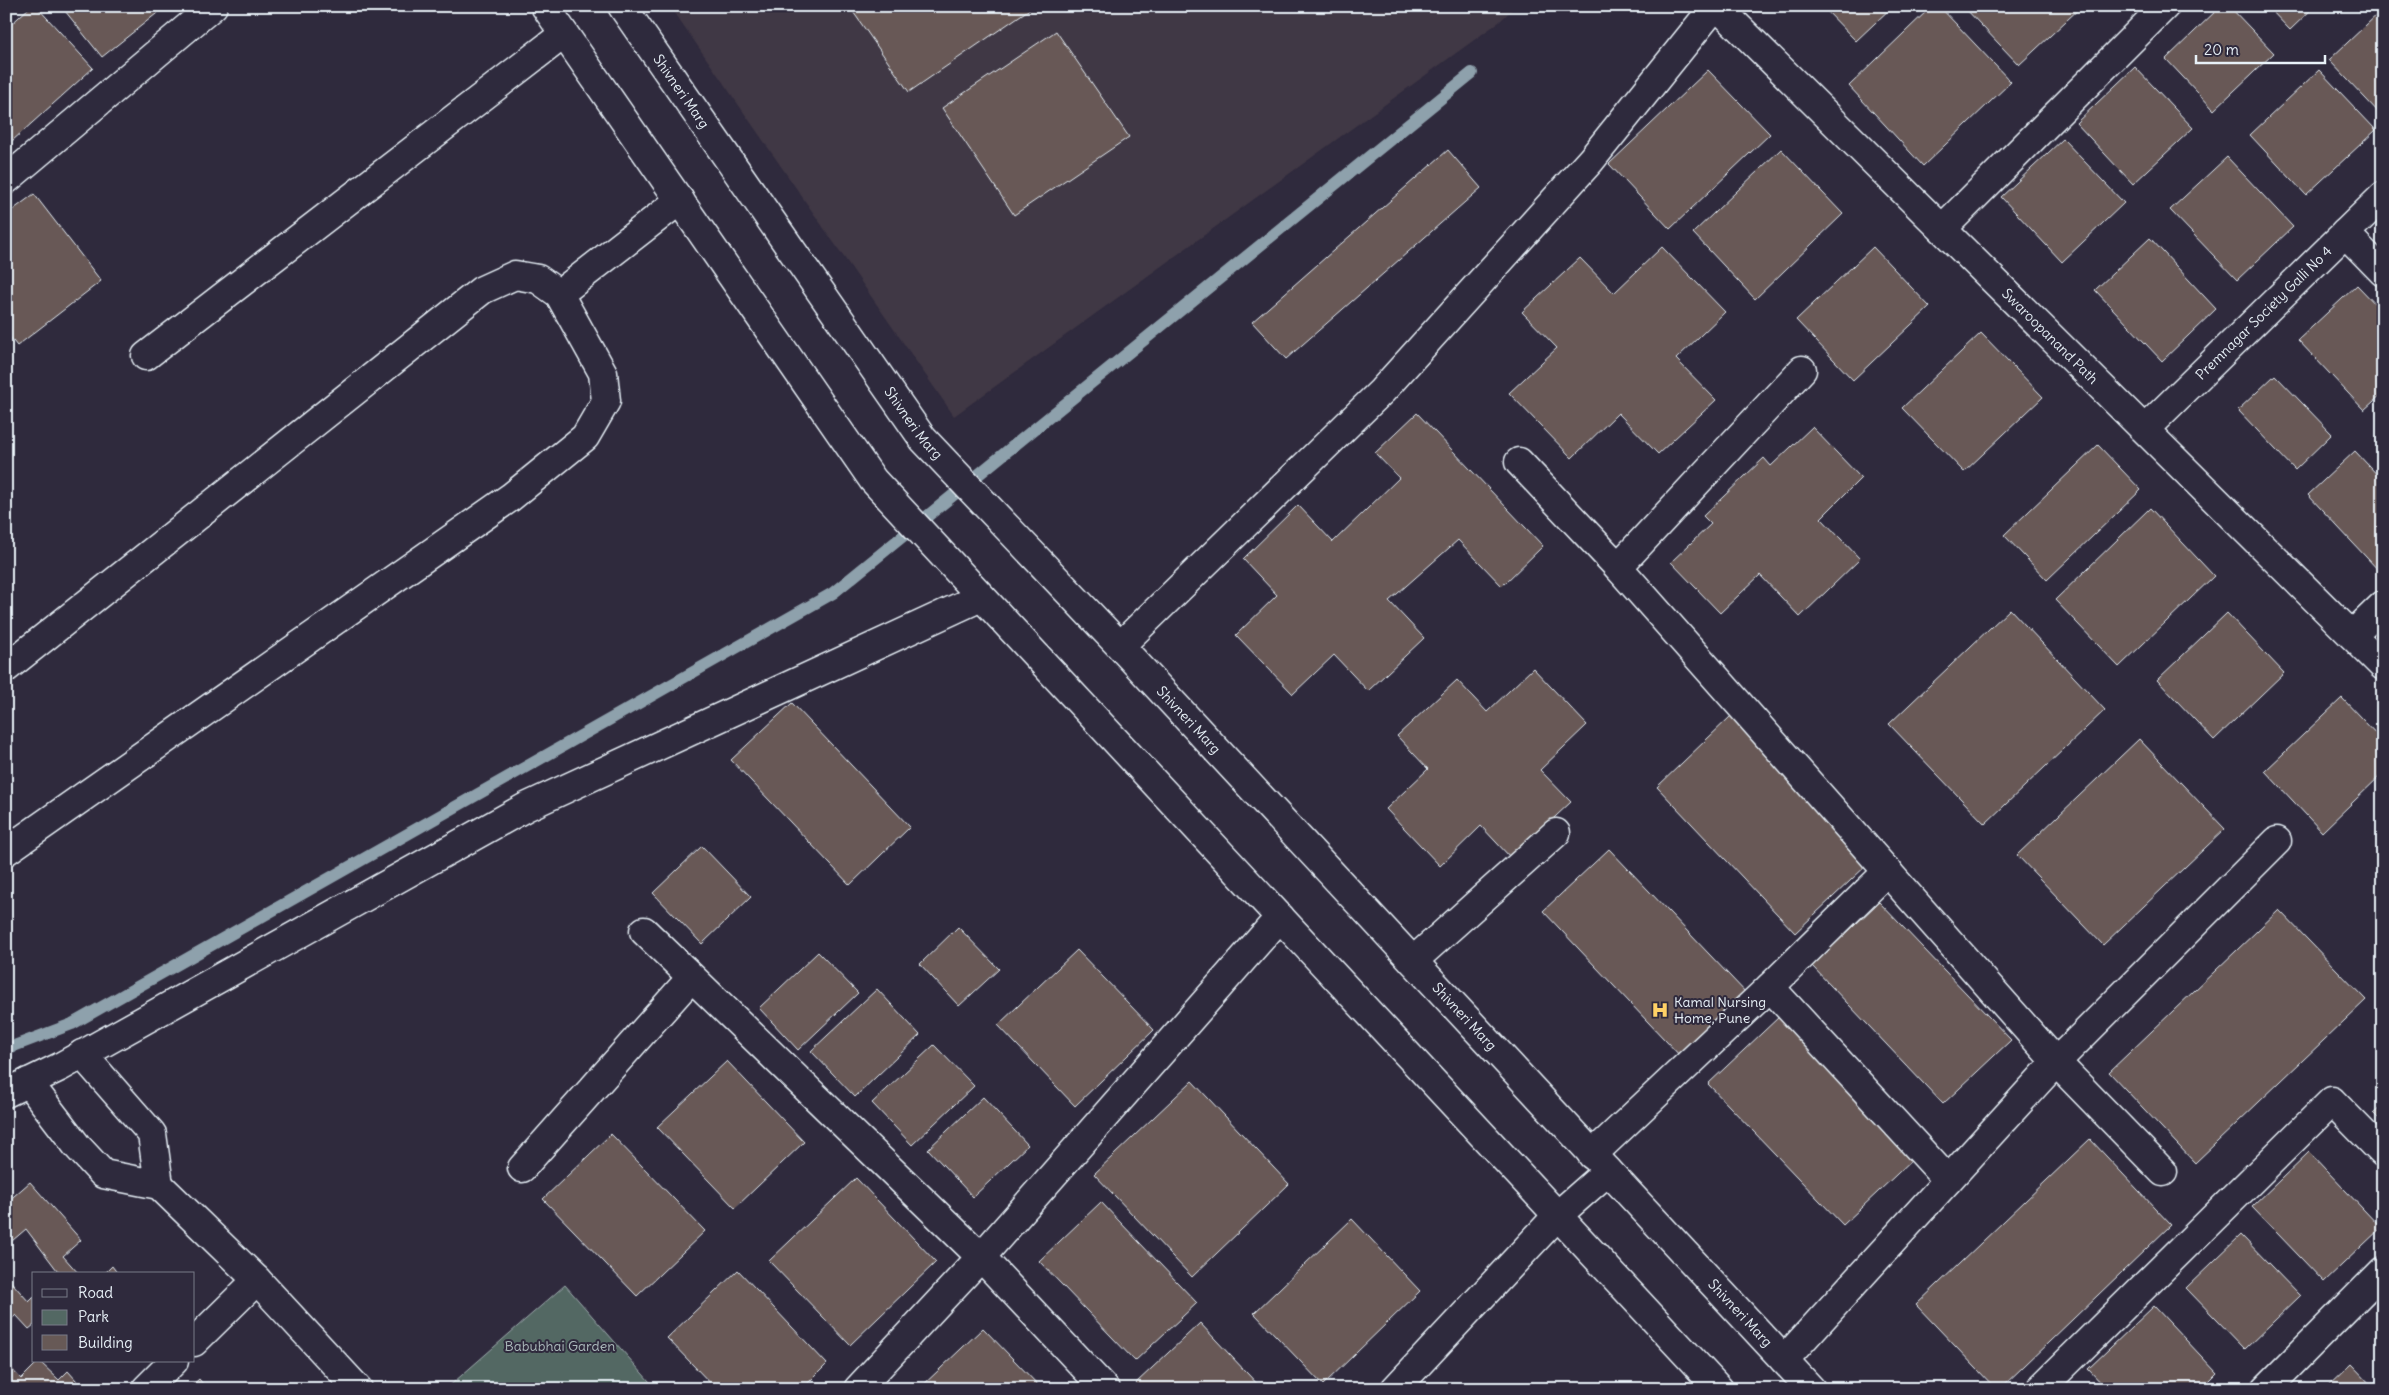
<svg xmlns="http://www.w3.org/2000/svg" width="2389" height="1395" viewBox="0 0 2389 1395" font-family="Delius,sans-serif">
	<rect width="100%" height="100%" fill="#2f2a3d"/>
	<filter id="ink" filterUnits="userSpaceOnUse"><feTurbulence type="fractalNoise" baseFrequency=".02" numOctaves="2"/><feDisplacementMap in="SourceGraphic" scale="10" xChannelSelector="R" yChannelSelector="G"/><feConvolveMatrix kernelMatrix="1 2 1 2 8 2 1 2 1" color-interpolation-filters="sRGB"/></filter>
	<g filter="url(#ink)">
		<path fill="#403844" d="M670,6h846l-17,16 -545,394z"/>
		<path fill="#536863" stroke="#9eacae" d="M565,1285l91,104h-210z"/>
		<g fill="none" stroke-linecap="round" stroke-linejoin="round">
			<path stroke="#8ea1ac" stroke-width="12" d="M6,1049l66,-25 761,-431 639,-520"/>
		</g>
		<path fill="#675956" stroke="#e8f1f8" d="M31,6h5l57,62 -81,73 -6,-6v-106z
			M61,6h105l-64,51z
			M849,6h185l-125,86z
			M1822,6h71l-37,35z
			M1932,6h7l72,76 -88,84 -74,-80z
			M1963,6h119l-63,59z
			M2221,6h8l45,47 -60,57 -48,-51z
			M2267,6h48l-25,24z
			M2383,9v108l-54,-57z
			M1056,31l73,106 -115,78 -72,-107z
			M2135,67l58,61 -60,56 -57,-61z
			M1708,70l62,64 -100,95 -61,-65z
			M2319,70l57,60 -70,65 -56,-60z
			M2063,139l61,64 -62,59 -61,-65z
			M1781,149l62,65 -88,85 -62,-66z
			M1448,150l33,38 -195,171 -34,-37z
			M2227,157l66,70 -56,53 -67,-70z
			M34,194l67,87 -84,65 -11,-14v-117z
			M2150,238l66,71 -54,52 -67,-71z
			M1662,247l63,65 -49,47 40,41 -58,54 -40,-41 -46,45 -63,-65 48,-45 -35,-36 58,-54 34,35z
			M1873,247l57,60 -77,73 -57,-60z
			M2357,285l26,27v81l-19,17 -66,-70z
			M1981,333l62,64 -79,75 -62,-64z
			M2275,375l57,59 -37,36 -57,-60z
			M1417,413l126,133 -41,40 -44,-46 -69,61 35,37 -56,53 -34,-36 -41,39 -57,-59 41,-40 -34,-36 55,-54 35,37 66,-64 -24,-25z
			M1812,427l49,51 -40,40 39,41 -60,58 -40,-42 -40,38 -49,-51 40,-38 -8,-8 61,-58 7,8z
			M2098,445l43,45 -94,90 -43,-45z
			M2355,451l28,30 -2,92 -73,-78z
			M2150,508l64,68 -95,91 -64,-67z
			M2010,609l95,101 -120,114 -96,-100z
			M2227,613l57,60 -70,67 -57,-60z
			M1533,668l54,57 -47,45 31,32 -60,56 -30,-32 -41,40 -54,-57 42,-40 -31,-33 60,-56 30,32z
			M2342,698l41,43v32l-61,59 -57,-61z
			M792,703l118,124 -60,58 -119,-125z
			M1731,716l139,146 -75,71 -138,-146z
			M2139,739l86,90 -122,116 -86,-90z
			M702,846l49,51 -49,47 -49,-51z
			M1609,849l140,147 -66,63 -140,-148z
			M1879,902l132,138 -68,64 -131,-138z
			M2279,910l87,90 -171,163 -86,-91z
			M958,927l41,42 -40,37 -39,-42z
			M1077,950l77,80 -79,76 -77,-81z
			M818,952l40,41 -60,57 -39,-42z
			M877,989l43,46 -65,62 -44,-46z
			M1780,1016l135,141 -72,68 -135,-141z
			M934,1045l40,41 -62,59 -40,-42z
			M727,1061l77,81 -69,66 -78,-81z
			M1192,1081l97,103 -97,93 -98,-103z
			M983,1097l45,48 -55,52 -45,-48z
			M2383,1104v19l-10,-10z
			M611,1134l94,97 -68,65 -94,-97z
			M2090,1139l81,86 -171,164h-4l-80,-84z
			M2309,1152l72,76 -57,54 -72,-75z
			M856,1178l80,84 -86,83 -81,-84z
			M30,1182l51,58 -18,16 16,18h-19l-34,-45 -20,17v-43z
			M1101,1202l96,101 -62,58 -96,-100z
			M1352,1219l68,72 -97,94 -69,-72z
			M2241,1235l59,61 -55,53 -59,-61z
			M112,1266l6,8h-14z
			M738,1270l89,94 -25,25h-86l-49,-51z
			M6,1276l23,26 5,-5v28l-5,4 -13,-14 -10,9z
			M2154,1306l63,67 -16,16h-94l-19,-20z
			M1200,1323l62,66h-121l-5,-6z
			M983,1328l59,61h-123z
			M39,1361l20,19 9,-9 16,18h-73l1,-2 -6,-6v-18l15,16z
			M2351,1364l24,25h-50z
			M199,1379l8,10h-19z"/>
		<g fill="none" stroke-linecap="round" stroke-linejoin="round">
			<g stroke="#e8f1f8" stroke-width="31">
				<g id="minor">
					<path id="s1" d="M1717,6l666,660"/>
					<path d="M6,180l207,-174"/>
					<path d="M1943,228l222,-222"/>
					<path d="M2345,233l38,39"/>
					<path d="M559,294l121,-94"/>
					<path d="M146,356l418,-322"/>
					<path id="s2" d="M2145,429l238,-233"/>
					<path d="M1519,462l99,105 438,495 -272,298"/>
					<path d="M1618,567l184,-197"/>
					<path d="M2352,635l31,-30"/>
					<path d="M1120,646l262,-255 209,-231 124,-154"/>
					<path d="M6,668l476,-378 33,-15 23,4 21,15 44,79 3,28 -21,36 -74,60 -505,354"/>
					<path d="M644,931l337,326 124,132"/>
					<path d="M1413,961l143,-128"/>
					<path d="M1770,987l178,193"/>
					<path d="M82,1054l70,80 7,51"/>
					<path d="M28,1082l49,64 26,28 56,11 98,95 101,109"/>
					<path d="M6,1093l54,-26 466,-260 455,-210"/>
					<path d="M1592,1155l178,-168 118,-116"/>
					<path d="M522,1168l169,-190"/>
					<path d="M2163,1172l-107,-110 221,-221"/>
					<path d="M194,1342l63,-62"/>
					<path d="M146,1389l28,-28"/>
					<path d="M858,1389l123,-132 299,-340"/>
					<path d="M1395,1389l163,-174 50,-44"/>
					<path d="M2040,1389l292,-288 51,52"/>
					<path d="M2266,1389l117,-118"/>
				</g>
			</g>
			<g stroke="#e8f1f8" stroke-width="31">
				<g id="major">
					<path d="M545,6l328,474 846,909"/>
					<path id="s3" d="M622,6l301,433 197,207 691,743"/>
				</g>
			</g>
			<use href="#minor" stroke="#2f2a3d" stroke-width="28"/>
			<use href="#major" stroke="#2f2a3d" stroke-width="28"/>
		</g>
	</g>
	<defs>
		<g id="hospital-bare" transform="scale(1.35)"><path d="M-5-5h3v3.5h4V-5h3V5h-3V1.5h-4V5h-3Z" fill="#ffd166" stroke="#2f2a3d" stroke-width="2.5" paint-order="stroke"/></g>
	</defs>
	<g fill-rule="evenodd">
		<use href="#hospital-bare" x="1660" y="1010"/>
	</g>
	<g text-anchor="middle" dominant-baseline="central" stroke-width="4" stroke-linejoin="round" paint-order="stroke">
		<g font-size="14" fill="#e8f1f8" stroke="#2f2a3d">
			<text stroke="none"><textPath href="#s3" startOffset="104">Shivneri Marg</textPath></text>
			<text stroke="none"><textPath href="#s2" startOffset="166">Premnagar Society Galli No 4</textPath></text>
			<text stroke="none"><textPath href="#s1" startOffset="469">Swaroopanand Path</textPath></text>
			<text stroke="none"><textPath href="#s3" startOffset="509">Shivneri Marg</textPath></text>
			<text stroke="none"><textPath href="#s3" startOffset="914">Shivneri Marg</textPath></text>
			<text stroke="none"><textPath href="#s3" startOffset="1319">Shivneri Marg</textPath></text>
			<text stroke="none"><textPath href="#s3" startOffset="1724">Shivneri Marg</textPath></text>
		</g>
		<g font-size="14" fill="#e8f1f8" stroke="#2f2a3d" text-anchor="start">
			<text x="1674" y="1002">Kamal Nursing<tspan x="1674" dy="16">Home, Pune</tspan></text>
		</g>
		<g font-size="14" fill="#acbabc" stroke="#2f2a3d">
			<text x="560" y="1346">Babubhai Garden</text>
		</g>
	</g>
	<rect width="2389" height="1395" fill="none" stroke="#2f2a3d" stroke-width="25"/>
	<rect x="12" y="12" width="2364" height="1370" fill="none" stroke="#e8f1f8" stroke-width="2" filter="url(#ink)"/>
	<rect x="32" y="1272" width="162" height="90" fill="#2f2a3d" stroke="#797a88"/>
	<rect x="42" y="1289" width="25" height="8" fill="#2f2a3d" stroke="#797a88"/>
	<text x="78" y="1298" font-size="15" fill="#e8f1f8">Road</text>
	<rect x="42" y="1310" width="25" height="15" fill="#536863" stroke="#797a88"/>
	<text x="78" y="1322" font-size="15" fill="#e8f1f8">Park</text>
	<rect x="42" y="1335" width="25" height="15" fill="#675956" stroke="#797a88"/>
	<text x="78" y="1348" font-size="15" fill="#e8f1f8">Building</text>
	<path d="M2196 55v8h129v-8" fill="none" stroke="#e8f1f8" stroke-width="2.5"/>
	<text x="2204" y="55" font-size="15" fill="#e8f1f8" stroke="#2f2a3d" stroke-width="4" paint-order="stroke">20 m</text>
</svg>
